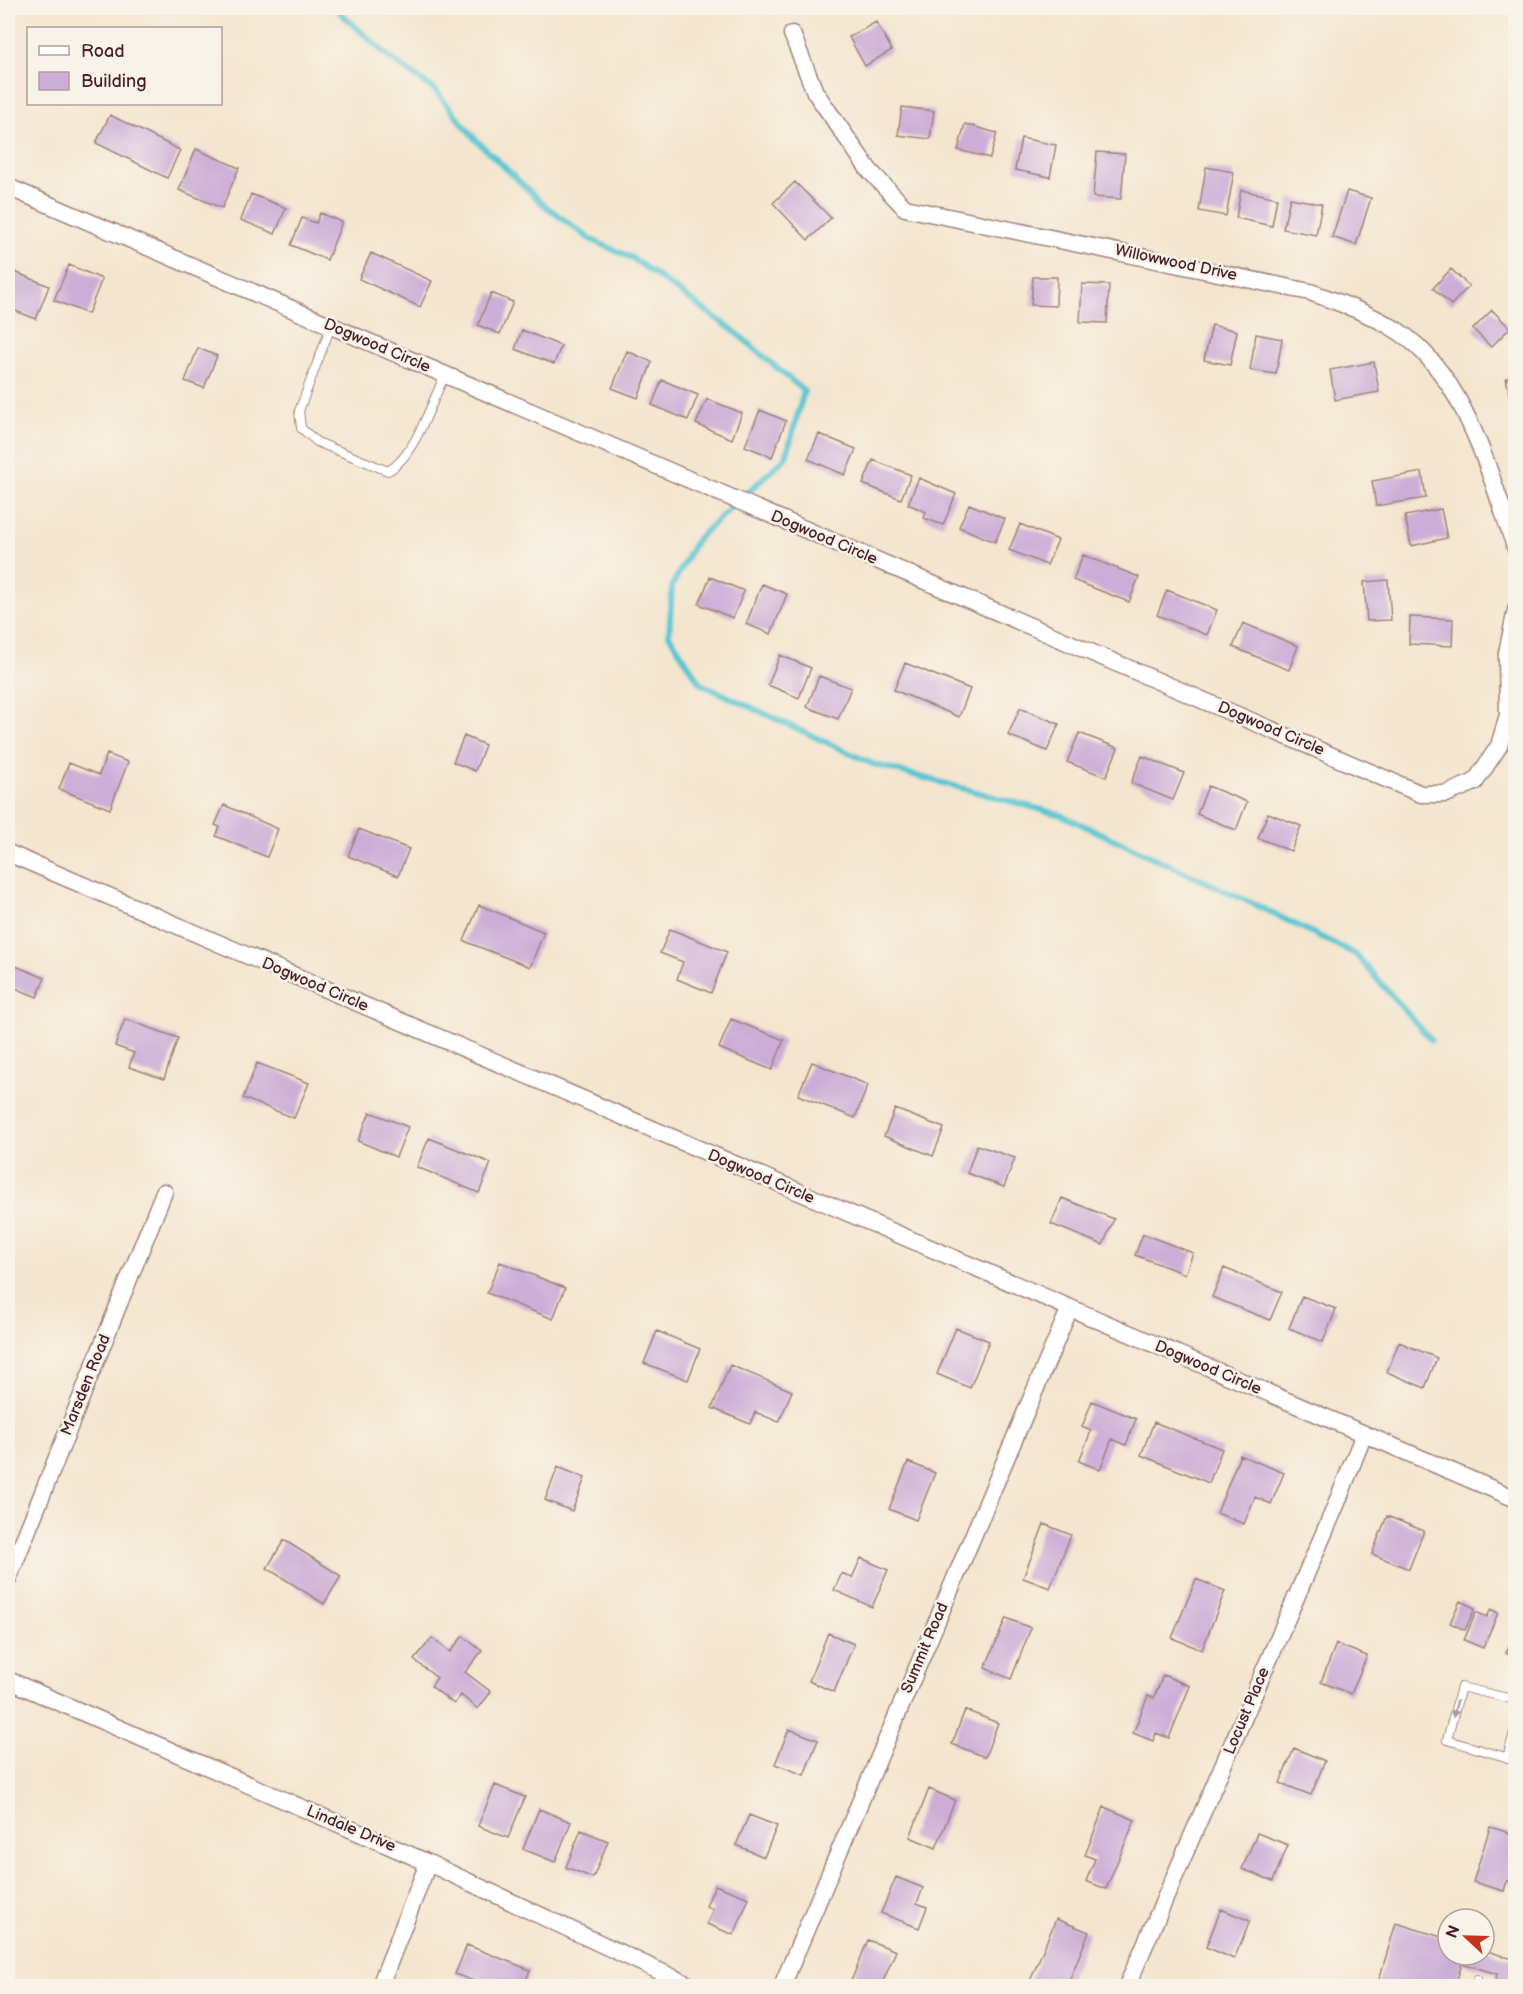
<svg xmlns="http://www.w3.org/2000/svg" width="1523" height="1994" viewBox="0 0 1523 1994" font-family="'Balsamiq Sans',sans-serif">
	<rect width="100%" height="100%" fill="#f7f3e8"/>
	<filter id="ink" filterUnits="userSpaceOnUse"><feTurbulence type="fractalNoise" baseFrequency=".0167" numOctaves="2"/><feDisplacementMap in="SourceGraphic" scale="12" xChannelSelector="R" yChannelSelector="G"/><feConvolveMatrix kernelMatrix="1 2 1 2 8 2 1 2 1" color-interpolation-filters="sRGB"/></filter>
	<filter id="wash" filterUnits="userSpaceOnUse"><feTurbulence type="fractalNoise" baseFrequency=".008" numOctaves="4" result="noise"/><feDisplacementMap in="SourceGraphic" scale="24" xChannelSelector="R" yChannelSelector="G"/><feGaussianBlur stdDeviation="1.35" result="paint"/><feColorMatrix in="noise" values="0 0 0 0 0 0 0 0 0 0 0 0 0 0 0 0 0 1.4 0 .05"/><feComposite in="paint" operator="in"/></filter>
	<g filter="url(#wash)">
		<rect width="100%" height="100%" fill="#f4e5ce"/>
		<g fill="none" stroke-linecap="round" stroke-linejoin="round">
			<path stroke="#59c5d2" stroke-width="6" d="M335,8l55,50 45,32 41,50 68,65 46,34 42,19 102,73 70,60 -18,66 -90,83 -24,46 -3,49 32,49 172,80 188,51 199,92 95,47 76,86"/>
		</g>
		<g id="blocks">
			<path fill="#ccadd7" d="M876,22l16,28 -27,16 -16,-29z
				M902,107l32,4 -4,28 -32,-4z
				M110,115l70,35 -13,28 -71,-35z
				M965,124l32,9 -7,25 -32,-8z
				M1021,138l35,7 -6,32 -35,-7z
				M196,149l43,19 -17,40 -43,-18z
				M1097,152l28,2 -4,45 -28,-2z
				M1206,167l28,5 -8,44 -27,-5z
				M795,182l36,36 -23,22 -35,-37z
				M1241,190l36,8 -5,28 -36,-8z
				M1347,191l24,7 -15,47 -24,-8z
				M251,194l35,14 -11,26 -34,-14z
				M1290,198l32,6 -6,31 -33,-6z
				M320,213l22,9 -15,38 -36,-15 11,-27 14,5z
				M371,253l61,28 -12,26 -61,-28z
				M69,265l33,14 -14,35 -34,-14z
				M1451,269l18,17 -18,19 -18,-17z
				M15,272l34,14 -13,33 -28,-11v-19z
				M1033,277h24l-1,29 -25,-1z
				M1082,284l27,1 -2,38 -27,-1z
				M491,293l22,9 -13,32 -22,-9z
				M1492,310l18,18 -19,19 -18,-18z
				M1212,325l25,6 -7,34 -26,-5z
				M522,330l39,16 -7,18 -39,-15z
				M1256,334l26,5 -6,35 -26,-4z
				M198,348l19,8 -13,32 -19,-7z
				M627,351l25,11 -14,36 -26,-10z
				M1374,362l5,30 -44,8 -5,-30z
				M1516,377v25l-5,1 -5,-25z
				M662,380l36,15 -10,25 -36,-15z
				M707,399l35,14 -10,26 -36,-15z
				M760,410l26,11 -14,36 -27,-11z
				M819,434l37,15 -11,26 -37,-16z
				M873,460l38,15 -10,24 -38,-15z
				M1422,472l4,26 -50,8 -4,-25z
				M919,478l37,16 -13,31 -19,-7 2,-6 -18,-8z
				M969,504l36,15 -10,23 -36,-15z
				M1441,509l6,29 -36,8 -6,-30z
				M1020,524l38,16 -11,25 -38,-15z
				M1083,555l56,22 -10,25 -56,-22z
				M710,577l34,14 -11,27 -34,-14z
				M1388,580l3,40 -24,1 -3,-39z
				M762,584l25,10 -16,40 -25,-10z
				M1167,590l50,20 -10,25 -50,-20z
				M1410,617l43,2 -1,27 -43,-2z
				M1243,623l55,23 -9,24 -56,-23z
				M780,655l31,13 -12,30 -31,-13z
				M905,663l65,26 -11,28 -65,-27z
				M819,676l32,12 -13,31 -31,-12z
				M1020,708l39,16 -12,27 -39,-16z
				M1079,733l39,15 -12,29 -39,-15z
				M464,736l21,9 -10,26 -22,-9z
				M107,754l21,8 -18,47 -51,-20 10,-26 30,12z
				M1142,756l42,17 -11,27 -42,-17z
				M1208,786l39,16 -11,28 -39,-16z
				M224,805l54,24 -11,28 -51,-21 4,-9 -5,-2z
				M1268,813l33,13 -10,25 -33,-13z
				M359,829l50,20 -11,27 -50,-20z
				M479,905l65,27 -14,35 -66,-26z
				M670,929l57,23 -16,41 -34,-14 6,-17 -23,-9z
				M8,963l37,15 -8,19 -29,-12z
				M125,1019l53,19 -14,41 -35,-12 5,-14 -19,-7z
				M731,1019l53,21 -12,30 -53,-22z
				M812,1062l56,23 -13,33 -57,-23z
				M257,1063l52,20 -15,35 -51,-20z
				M895,1109l49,19 -11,28 -49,-20z
				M370,1112l38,15 -12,30 -38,-16z
				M429,1138l62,25 -12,30 -62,-26z
				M977,1145l38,13 -11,29 -37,-14z
				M1062,1198l52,21 -11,26 -52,-21z
				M1143,1234l50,19 -8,21 -50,-19z
				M500,1262l65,26 -12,31 -66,-26z
				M1224,1268l58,24 -12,28 -58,-23z
				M1302,1296l34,13 -13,33 -34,-14z
				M956,1328l33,13 -19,47 -33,-14z
				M657,1331l43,18 -12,31 -44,-17z
				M1399,1342l38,16 -12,30 -38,-16z
				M730,1365l62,26 -13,31 -24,-10 -5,12 -38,-16z
				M1092,1401l44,18 -10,26 -14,-6 -12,31 -21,-9 12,-30 -9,-4z
				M1154,1422l68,27 -13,34 -68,-28z
				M1240,1455l44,18 -13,31 -16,-7 -11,27 -27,-11z
				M908,1462l27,11 -19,47 -27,-11z
				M558,1467l27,11 -13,33 -27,-11z
				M1387,1516l37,15 -15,38 -37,-15z
				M1044,1524l27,11 -21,53 -27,-10z
				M284,1540l57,36 -17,28 -57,-36z
				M861,1558l27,12 -16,37 -38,-17 8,-17 10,5z
				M1196,1579l29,12 -23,59 -30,-12z
				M1460,1601l15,7 -10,22 -15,-7z
				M1491,1609l7,4 -15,35 -19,-8 12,-28 11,5z
				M1006,1618l25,10 -20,51 -26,-11z
				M1516,1629v28l-10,-4z
				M828,1633l26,11 -20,48 -25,-11z
				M463,1636l19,15 -17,21 26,20 -13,17 -17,-14 -7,9 -23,-18 6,-8 -23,-18 18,-22 18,14z
				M1336,1644l31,12 -16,38 -30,-12z
				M1163,1675l27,11 -21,52 -13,-5 -3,8 -20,-8 15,-37 6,2z
				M965,1710l33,13 -13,34 -33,-13z
				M789,1729l29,11 -14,35 -29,-11z
				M1294,1748l31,13 -14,34 -31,-12z
				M495,1785l30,12 -17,41 -30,-12z
				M929,1789l26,11 -19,48 -26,-11z
				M1104,1807l31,13 -29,69 -20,-8 9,-22 -10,-4z
				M539,1809l32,13 -16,40 -32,-13z
				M749,1815l28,11 -13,31 -28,-12z
				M1490,1827l26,8v48l-9,-2 -3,10 -31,-9z
				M581,1830l27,11 -15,37 -27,-11z
				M1257,1833l31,12 -15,36 -31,-12z
				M896,1877l27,11 -6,15 10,4 -8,21 -38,-15z
				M715,1885l34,13 -15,37 -27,-11 6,-15 -7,-3z
				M1221,1909l29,12 -16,38 -28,-12z
				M1056,1919l33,13 -22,54h-39z
				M1396,1923l52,16v16h36v-5l32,10v26h-22l3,-12 -35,-11 -7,23h-78z
				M868,1940l28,11 -15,35h-32z
				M467,1945l63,25 -6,16h-38l-31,-12z"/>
		</g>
	</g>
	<g filter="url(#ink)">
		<use href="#blocks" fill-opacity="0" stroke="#9f827c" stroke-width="1.5"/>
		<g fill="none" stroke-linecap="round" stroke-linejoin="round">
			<g stroke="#9f827c" stroke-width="10">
				<path id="lane" d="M331,326l-32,85 2,17 16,14 71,29c27,-15 43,-68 57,-96
					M1516,1700l-55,-13 -14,53 69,20
					M1507,1758l9,-33
					M1475,1986l2,-7"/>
			</g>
			<g stroke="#9f827c" stroke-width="19">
				<path id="street" d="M792,34l23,58 54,78 36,38 405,84c31,11 61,22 88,39 68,44 92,146 118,218
					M8,187l1413,607h25l29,-12 24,-36 9,-31 -1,-62 9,-43
					M8,853l1508,646
					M8,1579l156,-387
					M8,1680l416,181 267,125
					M380,1986l48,-123
					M782,1986l287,-676
					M1127,1986l207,-476 30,-76"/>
			</g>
			<use href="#lane" stroke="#fff" stroke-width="8"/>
			<use href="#street" stroke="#fff" stroke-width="16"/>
		</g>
		<defs><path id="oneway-solid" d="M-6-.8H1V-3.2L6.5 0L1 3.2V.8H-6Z" transform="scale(1.5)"/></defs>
		<use fill="#ae9aa0" href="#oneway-solid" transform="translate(1455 1709) rotate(105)"/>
	</g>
	<g text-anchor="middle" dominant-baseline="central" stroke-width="5" stroke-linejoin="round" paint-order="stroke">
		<g font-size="16" fill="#4a1f2b" stroke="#f7f3e8">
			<text transform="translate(1176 263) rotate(12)">Willowwood Drive</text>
			<text transform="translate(377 346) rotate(23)">Dogwood Circle</text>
			<text transform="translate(824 538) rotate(23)">Dogwood Circle</text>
			<text transform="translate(1271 729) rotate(23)">Dogwood Circle</text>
			<text transform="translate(315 985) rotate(23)">Dogwood Circle</text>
			<text transform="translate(761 1177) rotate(23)">Dogwood Circle</text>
			<text transform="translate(1208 1368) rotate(23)">Dogwood Circle</text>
			<text transform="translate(86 1385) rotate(-68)">Marsden Road</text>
			<text transform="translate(925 1648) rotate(-67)">Summit Road</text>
			<text transform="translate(1247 1711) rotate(-67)">Locust Place</text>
			<text transform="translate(351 1829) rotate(23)">Lindale Drive</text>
		</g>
	</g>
	<rect width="1523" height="1994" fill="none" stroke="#f7f3e8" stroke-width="30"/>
	<rect x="27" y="27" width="195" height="78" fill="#f7f3e8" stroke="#b29e9c" stroke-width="1.5"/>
	<rect x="39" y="46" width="30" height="9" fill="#ffffff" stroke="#b29e9c" stroke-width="1.5"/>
	<text x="81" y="57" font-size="18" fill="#4a1f2b">Road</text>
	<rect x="39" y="72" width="30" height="18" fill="#ccadd7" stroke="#b29e9c" stroke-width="1.5"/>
	<text x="81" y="87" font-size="18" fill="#4a1f2b">Building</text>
	<g transform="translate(1466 1937) rotate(292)"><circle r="28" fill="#f7f3e8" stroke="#b29e9c" stroke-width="1.5"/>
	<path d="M0-4.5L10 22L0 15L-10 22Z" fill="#c8321e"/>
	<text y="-9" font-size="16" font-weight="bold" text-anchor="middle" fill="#4a1f2b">N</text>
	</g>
</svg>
